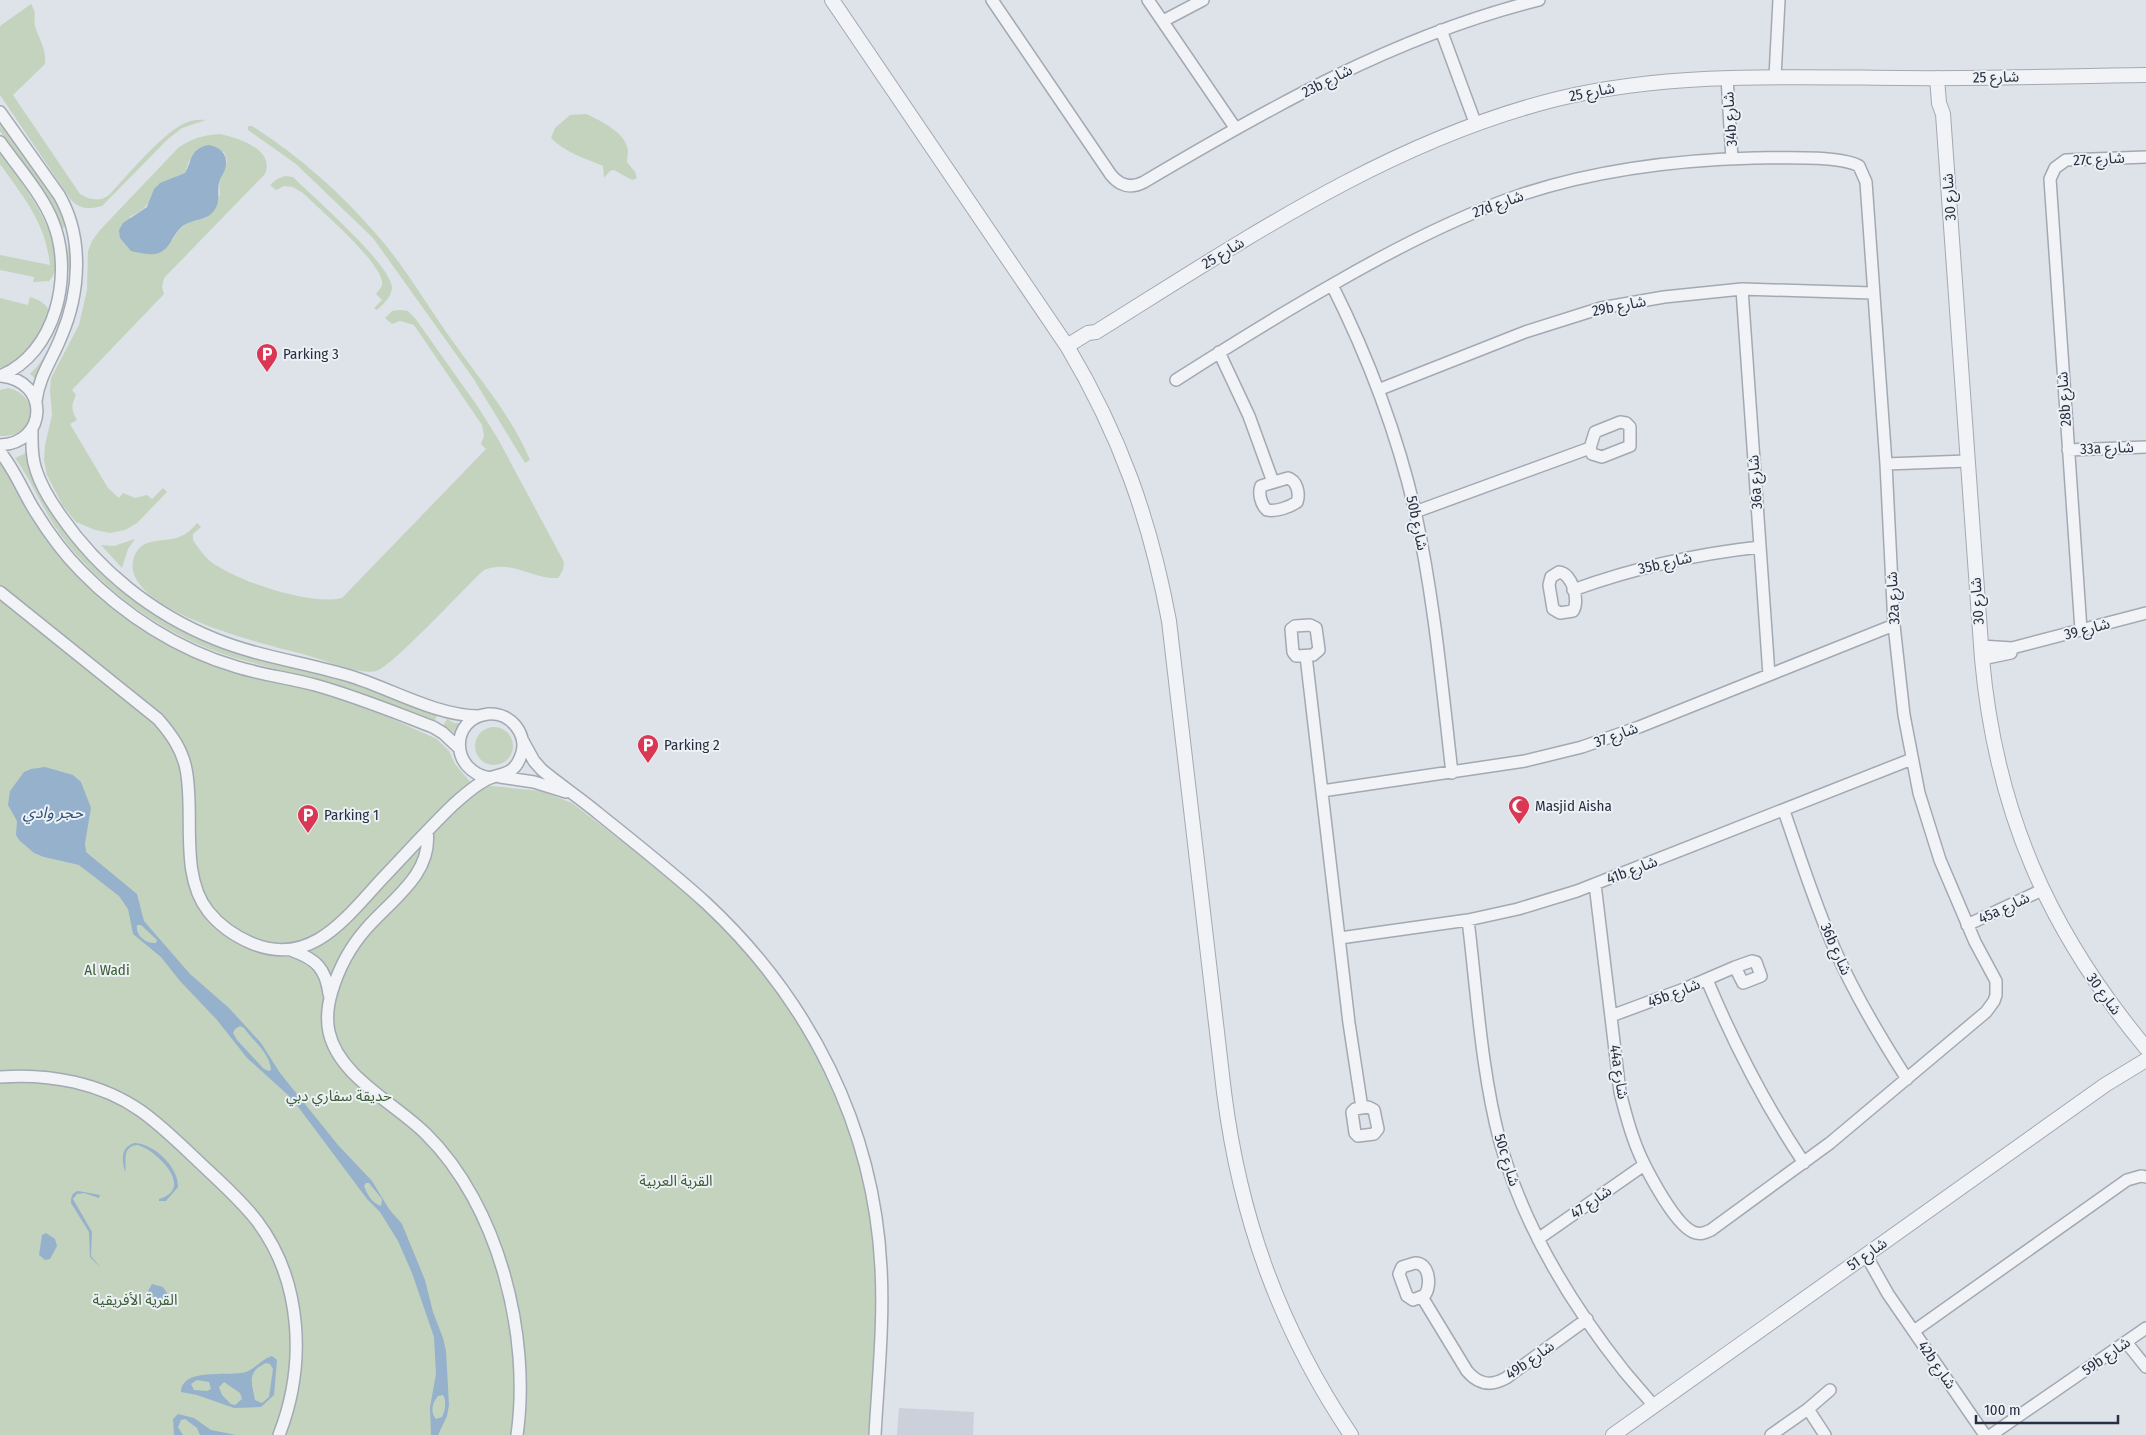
<svg xmlns="http://www.w3.org/2000/svg" width="2146" height="1435" viewBox="0 0 2146 1435" font-family="'Fira Sans Condensed','Noto Sans Arabic',sans-serif">
	<rect width="100%" height="100%" fill="#dee2e9"/>
	<path fill="#cbd1db" d="M899,1408l75,4 -1,23h-76z"/>
	<path fill="#c4d3be" fill-rule="evenodd" d="M31,4c7,12 2,13 4,22 5,16 11,21 10,38l-32,31 67,99c10,6 19,8 29,1 18,-19 52,-60 74,-71 7,-4 16,-5 23,-4l-24,8 -14,11 -66,67c-12,3 -21,4 -31,-6l-71,-105v-69z
		M586,114c15,7 39,18 42,36 0,4 -1,9 -1,12l8,10 2,6 -5,2 -18,-10 -4,1 -6,7 -1,-12c-19,-8 -37,-13 -52,-28l4,-10 15,-13z
		M0,118l54,77 13,31 -4,2 -15,-28 -48,-69z
		M248,126h4c46,29 89,67 125,109 29,33 51,72 77,108 27,38 58,74 76,117l-5,3 -52,-85 -100,-140 -77,-74 -48,-34z
		M220,134c18,4 55,15 45,40l-101,104 -2,9 2,7 -92,96 4,5c-5,10 -5,15 1,25l-7,4 38,64 11,10 4,-5 12,5 12,-3 5,4 11,-11 4,4 -30,31 -12,7 -15,3 -15,-3 -19,-8 -13,-16 -16,-31 -3,-15 1,-15 7,-30 -2,-24 1,-13 28,-53 8,-35 1,-39 4,-10 8,-11 79,-83c14,-9 25,-12 41,-13zM224,152l3,9 -3,10 -5,9 1,15 -14,23c-17,2 -27,8 -34,23l-43,-24c20,-8 24,-21 38,-35 4,-4 12,-6 18,-9l4,-12z
		M0,152c17,24 77,100 49,129l-16,1 1,-5 -34,-7v-15l50,10c-5,-44 -26,-67 -50,-101z
		M285,176l8,1c19,19 99,88 99,111 -1,10 -9,16 -15,22l-3,-2 8,-8 -6,-6c3,-4 7,-7 6,-13 -5,-23 -61,-70 -79,-88l-10,-6 -9,-1 -8,4 -6,-5 7,-6z
		M69,244l4,1 4,42 -40,93 -7,-6c24,-23 38,-63 39,-95 1,-11 -4,-25 0,-35z
		M30,297c32,10 18,28 3,47 -4,5 -9,14 -15,18 -5,3 -12,4 -18,6v-70l28,7z
		M400,310l8,1 7,7 63,89 20,32 66,123 -1,8 -5,8c-27,1 -46,-19 -74,-8 -18,16 -93,98 -108,101 -19,4 -51,-11 -70,-16 -34,-9 -190,-44 -172,-98 8,-21 29,-14 45,-20 8,-3 13,-8 18,-14l4,4 -8,7v6c5,7 10,15 17,21 26,20 100,45 132,37l144,-149 -5,-5 3,-8 -2,-11 -68,-100 -14,-4 -8,3 -7,-6 7,-7z
		M9,388c33,9 27,49 -7,48h-2v-46z
		M28,452l27,60 109,105 174,59 100,38 -4,8c-27,-11 -54,-23 -81,-32 -40,-12 -81,-21 -121,-33 -64,-20 -125,-63 -166,-115 -21,-26 -32,-58 -51,-84z
		M0,462l102,134 142,77 92,24 43,16 58,26 12,12 6,13 17,20 69,7 31,12 139,106 39,44 53,72 49,103 24,108 -1,31 2,51 -4,117h-873z
		M135,539l-7,10 -6,19 -21,-23 13,1z
		M447,719l7,4h7l-6,10 -12,-7z
		M475 746a19 19 0 1 1 38 0a19 19 0 1 1-38 0Z"/>
	<path fill="#95b1cc" fill-rule="evenodd" d="M208,145c15,2 22,13 16,27 -2,4 -4,6 -5,11 -2,10 2,20 -6,29 -6,8 -18,7 -27,12 -6,3 -10,9 -13,14 -11,21 -22,17 -42,13l-11,-13 -1,-8 4,-7 24,-16 7,-18 6,-6 25,-10c8,-13 4,-23 23,-28z
		M45,767l28,8 8,7 10,26 -6,35 1,9 51,42 7,27 46,53 39,34 32,35 19,30 58,72 34,36 17,28 13,15 23,56 8,32 10,26 3,13 3,54 -2,11 -9,19h-7l-1,-28 6,-33 -2,-37 -22,-64 -14,-32 -18,-29 -13,-13 -68,-91 -11,-13 -41,-37 -30,-38 -37,-39 -19,-24 -28,-23 -5,-25 -9,-13 -40,-31 -35,-8 -10,-4 -15,-13 -3,-5 1,-14 -9,-16 2,-14 14,-19 7,-3zM137,925h4l16,15 -1,3c-10,1 -21,-8 -19,-18zM240,1026l4,2c9,13 26,25 27,42l-2,1 -5,-2 -27,-29 -4,-7 2,-4zM366,1183h3l13,16 -1,7c-9,-3 -14,-12 -17,-20zM443,1395c4,6 2,16 -1,22l-6,2c-6,-7 -4,-16 2,-23z
		M134,1143c19,0 45,24 44,44l-12,14h-7v-2c36,-10 -1,-48 -21,-54 -17,1 -11,17 -13,27 -3,-12 -5,-24 9,-29z
		M78,1191l22,4 -1,3 -15,-5 -7,1 -4,5 19,33 -1,24 10,12 -11,-11 -1,-25 -18,-29c0,-7 1,-10 7,-12z
		M46,1233l9,6 2,7 -7,13 -5,1 -6,-5 3,-20z
		M152,1284l11,3 6,9 -1,4 -11,3 -6,-4 -3,-8z
		M272,1356l5,4 -3,35 -13,12 -27,1 -37,-13 -16,-3c1,-25 47,-15 65,-20 10,-4 16,-13 26,-16zM266,1363l4,1 3,5 -4,28 -7,6 -7,-3c-3,-17 -9,-28 11,-37zM197,1380l12,2 2,7 -4,2 -13,-1 -3,-6zM224,1382l16,11 2,6 -7,6 -4,-1 -9,-9 -3,-8z
		M178,1414l16,4 17,12 25,5h-36l-3,-7 -12,-9 -4,1 -3,7 5,8h-9l-1,-16z"/>
	<g fill="none" stroke-linecap="round" stroke-linejoin="round">
		<g stroke="#a3a9b3" stroke-width="14">
			<path id="minor" d="M992,0l119,175c9,11 20,14 33,7 125,-74 253,-147 395,-182
				M1148,0l88,129
				M1163,21l40,-21
				M1441,30l35,95
				M1775,77l4,-77
				M1727,78l5,81
				M0,112l59,83c25,43 21,98 2,142 -9,23 -22,39 -25,64
				M0,142c17,24 42,52 53,80 21,52 3,132 -53,154
				M1332,285c36,72 65,148 83,226 19,86 27,175 37,262
				M1742,289l27,386
				M1219,352l30,64 24,66
				M1176,380c53,-34 106,-67 161,-98 59,-34 119,-65 183,-87 75,-25 156,-35 234,-37 25,0 85,-3 105,8l7,16 20,282 8,161 10,90 15,78 21,67 35,82 21,39v14l-2,6 -8,11 -156,131 -119,87c-6,3 -11,5 -18,2 -20,-9 -52,-71 -59,-92 -6,-16 -10,-32 -14,-48l-25,-208
				M1378,390l147,-58 76,-24 63,-11 78,-8 130,4
				M1620,422l6,1 4,4v19l-28,11 -10,-3 -2,-6 5,-16z
				M32,429c0,13 -1,27 4,41 5,16 15,32 25,46 38,55 92,98 154,123 44,18 93,24 138,38 40,13 85,39 126,39
				M0,445c48,-2 50,-64 1,-69
				M2068,450l78,-3
				M0,452c15,18 23,40 35,59 13,21 28,42 46,60 43,44 97,79 156,96 26,8 52,11 78,18 40,11 79,27 118,42l10,6 16,15
				M1886,464l81,-3
				M1288,478c9,3 12,15 9,24 -7,5 -21,10 -30,8 -6,-5 -9,-17 -6,-24z
				M1415,512l175,-64
				M1559,572c13,1 21,29 14,39l-13,2 -7,-4 -4,-24 2,-8z
				M1573,590c61,-22 122,-36 187,-43
				M0,592l158,127c13,15 24,30 28,50 9,44 -7,105 22,142 11,14 27,25 43,32 59,25 94,-24 130,-63 24,-25 47,-51 72,-75 10,-9 24,-22 37,-27 13,-5 24,-4 30,-20 10,-21 -8,-46 -32,-44 -38,4 -39,57 2,64
				M1310,625l6,3 3,22 -6,5 -17,1 -3,-4 -2,-23 4,-3z
				M2081,630l-31,-451 5,-11 11,-8 80,-3
				M1981,646l31,2 134,-35
				M1306,656l43,367 13,85
				M1982,659l29,-6
				M523,741l11,20 8,9c18,15 38,28 57,44 36,29 73,58 107,89 103,96 168,223 175,365 3,55 -3,112 -6,167
				M500,777l34,5 32,10
				M1322,791l203,-30 57,-14 57,-20 255,-102
				M1784,811c16,46 31,94 51,139 20,45 45,87 72,129
				M427,831c6,43 -36,69 -61,98 -16,18 -27,39 -34,62 -4,13 -6,27 -3,41 10,45 66,71 97,102 73,72 105,202 91,301
				M1468,920c9,73 13,150 32,222 23,83 71,162 124,229 10,12 20,23 30,35
				M1967,925l75,-35
				M1340,938l128,-18 50,-11 59,-18 335,-132
				M293,951c23,8 33,18 36,43
				M1752,961l4,1 5,14 -18,7 -8,-16z
				M1707,980c27,64 58,125 97,183
				M1611,1016l73,-27 51,-22
				M0,1077c49,-4 101,6 141,34 21,15 39,33 57,50 21,20 42,38 59,60 46,61 49,145 22,214
				M1368,1107l6,3 4,19 -4,5 -16,2 -3,-3 -3,-21 3,-3z
				M1538,1239l106,-74
				M1866,1255l22,39 97,141
				M1415,1263c15,0 16,22 10,32l-12,5 -6,-4 -8,-22 3,-7z
				M1422,1297l45,74c11,13 23,16 39,7l81,-59
				M1914,1331l213,-151 14,-4 5,1
				M2126,1342l20,25
				M1808,1409l17,26
				M1771,1435l37,-26 22,-19
				M1991,1435l155,-107"/>
		</g>
		<g stroke="#a3a9b3" stroke-width="16">
			<path id="tertiary" d="M832,0l235,346c53,89 83,173 102,275l55,471c16,127 56,237 127,343
				M1937,78l2,25 4,11 39,545c14,153 66,271 164,389
				M1067,346l21,-13 8,-1c145,-90 292,-191 461,-233 112,-27 229,-22 344,-21 81,1 163,-2 245,-3
				M1613,1435l492,-350 41,-25"/>
		</g>
		<use href="#minor" stroke="#f1f3f7" stroke-width="11"/>
		<use href="#tertiary" stroke="#f1f3f7" stroke-width="14"/>
	</g>
	<defs>
		<g id="parking-pin" transform="scale(1.125)"><path d="M0 17L-7.5 6A9.5 9.5 0 1 1 7.5 6Z" fill="#da3754" stroke="#edf1f6"/><path d="M-3.5-5.5H1a3.5 3.5 0 0 1 0 7H-1V5.5H-3.5ZM-1-3.4V-.6H.8a1.4 1.4 0 0 0 0-2.8Z" fill="#fff"/></g>
		<g id="mosque-pin" transform="scale(1.125)"><path d="M0 17L-7.5 6A9.5 9.5 0 1 1 7.5 6Z" fill="#da3754" stroke="#edf1f6"/><path d="M3.5-4.9A6 6 0 1 0 3.5 4.9A5 5 0 1 1 3.5-4.9Z" fill="#fff"/></g>
	</defs>
	<g fill-rule="evenodd">
		<use href="#parking-pin" x="267" y="354"/>
		<use href="#parking-pin" x="648" y="745"/>
		<use href="#mosque-pin" x="1519" y="806"/>
		<use href="#parking-pin" x="308" y="815"/>
	</g>
	<g text-anchor="middle" dominant-baseline="central" stroke-width="4" stroke-linejoin="round" paint-order="stroke">
		<g font-size="15" fill="#263041" stroke="#edf1f6">
			<text transform="translate(1996 77) rotate(-1)">شارع 25</text>
			<text transform="translate(1327 81) rotate(-27)">23b شارع</text>
			<text transform="translate(1592 92) rotate(-11)">شارع 25</text>
			<text transform="translate(1730 119) rotate(-94)">34b شارع</text>
			<text transform="translate(2099 159) rotate(-3)">27c شارع</text>
			<text transform="translate(1949 197) rotate(-94)">شارع 30</text>
			<text transform="translate(1498 204) rotate(-20)">27d شارع</text>
			<text transform="translate(1223 253) rotate(-31)">شارع 25</text>
			<text transform="translate(1619 306) rotate(-11)">29b شارع</text>
			<text transform="translate(2064 399) rotate(-94)">28b شارع</text>
			<text transform="translate(2107 448) rotate(-2)">33a شارع</text>
			<text transform="translate(1755 482) rotate(-94)">36a شارع</text>
			<text transform="translate(1417 523) rotate(78)">50b شارع</text>
			<text transform="translate(1665 563) rotate(-13)">35b شارع</text>
			<text transform="translate(1893 598) rotate(-93)">32a شارع</text>
			<text transform="translate(1977 601) rotate(-94)">شارع 30</text>
			<text transform="translate(2087 629) rotate(-15)">شارع 39</text>
			<text transform="translate(1616 735) rotate(-20)">شارع 37</text>
			<text transform="translate(1632 870) rotate(-21)">41b شارع</text>
			<text transform="translate(2004 908) rotate(-25)">45a شارع</text>
			<text transform="translate(1836 949) rotate(66)">36b شارع</text>
			<text transform="translate(1674 993) rotate(-21)">45b شارع</text>
			<text transform="translate(2104 994) rotate(54)">شارع 30</text>
			<text transform="translate(1619 1072) rotate(81)">44a شارع</text>
			<text transform="translate(1507 1160) rotate(73)">50c شارع</text>
			<text transform="translate(1591 1202) rotate(-35)">شارع 47</text>
			<text transform="translate(1867 1254) rotate(-35)">شارع 51</text>
			<text transform="translate(2106 1356) rotate(-35)">59b شارع</text>
			<text transform="translate(1530 1360) rotate(-35)">49b شارع</text>
			<text transform="translate(1937 1365) rotate(55)">42b شارع</text>
		</g>
		<g font-size="15" fill="#263041" stroke="#edf1f6" text-anchor="start">
			<text x="283" y="354">Parking 3</text>
			<text x="664" y="745">Parking 2</text>
			<text x="1535" y="806">Masjid Aisha</text>
			<text x="324" y="815">Parking 1</text>
		</g>
		<g font-size="15" fill="#3b5e32" stroke="#edf1f6">
			<text x="107" y="970">Al Wadi</text>
			<text x="339" y="1096">حديقة سفاري دبي</text>
			<text x="676" y="1181">القرية العربية</text>
			<text x="135" y="1300">القرية الأفريقية</text>
		</g>
		<g font-size="16" font-style="italic" fill="#2c5078" stroke="#edf1f6">
			<text x="53" y="812">حجر وادي</text>
		</g>
	</g>
	<path d="M1976 1415v8h142v-8" fill="none" stroke="#263041" stroke-width="2.5"/>
	<text x="1984" y="1415" font-size="15" fill="#263041" stroke="#edf1f6" stroke-width="4" paint-order="stroke">100 m</text>
</svg>
